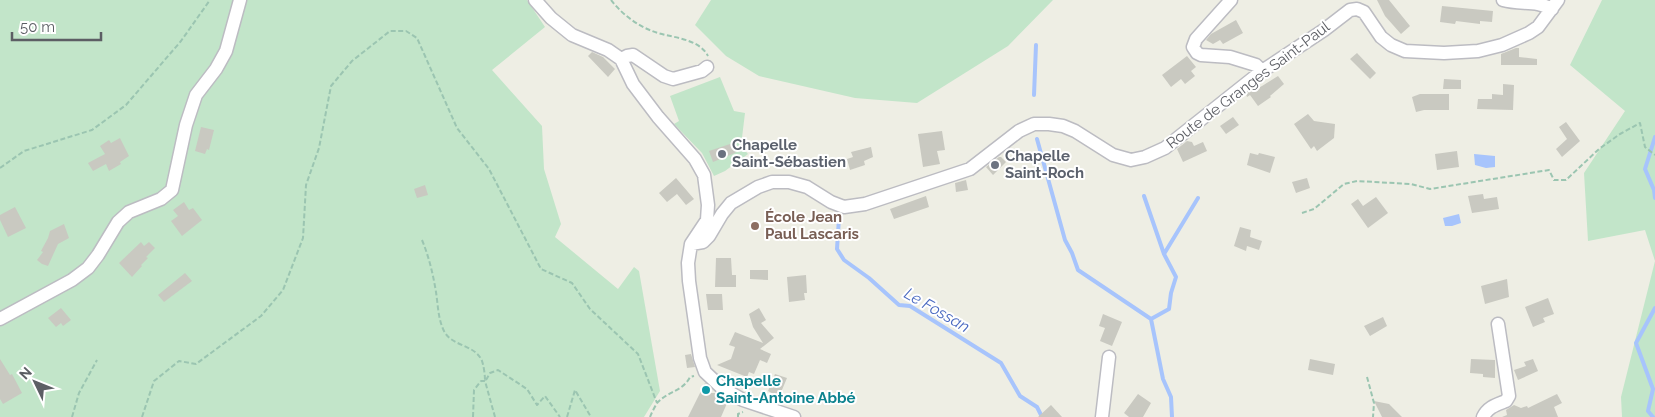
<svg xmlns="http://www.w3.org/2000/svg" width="1655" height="417" viewBox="0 0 1655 417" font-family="Raleway,sans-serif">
	<rect width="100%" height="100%" fill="#eeeee4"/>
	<path fill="#c2e5c9" d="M0,0h527l18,27 -53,43 50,56 2,43 17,55 -6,13 63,52 16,-22 5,4 21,120 -16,26h-644z
		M711,0h342l-45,46 -91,57 -62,-5 -96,-22 -33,-20 -31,-31z
		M1602,0h53v417h-33l-1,-20 34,-136 -10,-31 -57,11 -4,-68 41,-62 -55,-46z
		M720,77l14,34 11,2 -4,33 7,8 -23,17 -11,5 -12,-23 -28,-29 5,-3 -9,-25z"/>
	<path fill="#a7c4fc" d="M1474,154l21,2v11l-9,1 -11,-3z
		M1459,214l2,9 -9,3h-7l-2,-8z"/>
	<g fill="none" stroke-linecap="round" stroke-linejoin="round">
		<path stroke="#a7c4fc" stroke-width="4" d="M1034,95l2,-50
			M1655,137l-10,32 9,21 1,8
			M1037,139l28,101 7,13 6,17 73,49 12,60 8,18 1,20
			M1144,196l20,58 12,23 -5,16 -2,16 -18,10
			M839,218l-2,31 7,11 25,18 30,27 11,1 91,57 19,33 17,11 5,10
			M1164,254l34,-56
			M1653,417l-5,-6 5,-22 -17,-46 19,-35"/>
	</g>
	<path fill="#c9c9c1" d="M1377,0h12l21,26 -9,8 -16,-18z
		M1442,6l51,5 -1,11 -12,-1v3l-24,-3 -1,3 -15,-2z
		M1236,20l7,13 -20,11 -3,-4 -7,4 -7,-4 5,-6z
		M1516,48h3v9l18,2v6h-36v-11z
		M592,52l11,5 12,12 -7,8 -20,-21z
		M1357,53l19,20 -6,6 -20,-20z
		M1187,56l9,11 -5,4 4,5 -10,8 -4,-5 -10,8 -9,-12z
		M1278,76l6,8 -14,12 1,1 -13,9 -8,-11 -3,2 -1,-3 10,-8 2,2 4,-2z
		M1444,79l17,1v9h-18z
		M1503,84l11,1 -1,25 -36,-1 1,-10h14v-5l11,1z
		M1420,94h29v16h-25l-8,2 -4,-15z
		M1308,114l6,7 21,3 -1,14 -17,13 -3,-5 -3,3 -17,-25z
		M1233,117l6,8 -13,9 -6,-8z
		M1566,122l14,19 -18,16 -6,-8 11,-10 -8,-12z
		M201,127l13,3 -5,20 -2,-1 -2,5 -10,-3z
		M942,131l3,19 -8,1 3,13 -17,3 -5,-33z
		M120,138l9,18 -9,6 1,2 -12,7 -3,-7 -13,7 -5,-8 17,-9 -5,-8 9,-6 2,3z
		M1187,141l5,1 2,4 9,-4 4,9 -24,11 -6,-13z
		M730,144l6,2 1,4 -2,3 -22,9 -4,-11z
		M871,147l2,10 -9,4 1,4 -15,5 -3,-11 6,-2 -2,-5z
		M1457,151l2,16 -22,3 -2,-16z
		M1250,153l8,2 1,-2 16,4 -5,16 -23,-8z
		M999,157h2l5,5 -13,13 -7,-8z
		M676,178l18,21 -8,6 -9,-11 -10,8 -8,-9z
		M1307,178l3,10 -14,5 -4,-11z
		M966,180l2,10 -12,2 -1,-9z
		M425,185l3,10 -11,3 -3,-9z
		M1483,194l1,5 13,-2 2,12 -27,4 -4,-17z
		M926,196l3,11 -35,12 -4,-10z
		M1376,197l12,16 -20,15 -17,-24 7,-5 5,7z
		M184,202l5,8 4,-2 9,12 -20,16 -11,-15 7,-5 -5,-6z
		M15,207l11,21 -18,9 -8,-17v-5z
		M64,224l5,14 -11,6 -10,22 -6,-2 -5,-4 6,-8 -2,-1 7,-13 2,-7z
		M1240,227l11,3 -1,7 12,4 -3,9 -12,-4 -1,5 -12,-5z
		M141,242l3,4 5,-4 6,6 -9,9 2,1 -7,7 1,1 -10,11 -13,-14z
		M716,258h15l1,17h4v12h-21z
		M750,270h18v10l-18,-1z
		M185,273l7,8 -28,21 -6,-7z
		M806,275l1,18h-3l1,7 -16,2 -2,-25z
		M1507,279l2,18 -24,7 -4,-18z
		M706,294h16l1,16h-15z
		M1548,298l6,16 -11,4 2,4 -12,5 -8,-20z
		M61,308l10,12 -8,6 -2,-3 -5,4 -8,-9z
		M759,308l7,12 -5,3 13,15 -14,11 11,5 -4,9 -7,-3 -6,14 -5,-2 -2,5 -30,-12 14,-6 4,-12 -6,-2 6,-13 28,11 -10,-16 -4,-13z
		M1103,314l19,8 -10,24 -12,-5 5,-13 -6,-2z
		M1383,317l4,9 -17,10 -6,-10z
		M691,354l4,13 -8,1 -2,-13z
		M0,359l10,16 2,-1 10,19 -19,11 -3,-5z
		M1310,359l25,5 -2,11 -25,-5z
		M1471,359l24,1v18l-12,-1v-3l-13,-1z
		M1533,359l5,12 -20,9 -4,-10 12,-4 -2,-4z
		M775,374l12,4 -8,19 -11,-6z
		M705,383l6,6 -1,4h5l13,8 -7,16h-33z
		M1138,394l13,9 -8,14h-14l-5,-4z
		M1557,394l5,9 -8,4 4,10h-56l5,-2 -1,-5 8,-5 7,3 6,-2 1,2z
		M1374,401l15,3 13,13h-20z
		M1051,405l11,12h-24z"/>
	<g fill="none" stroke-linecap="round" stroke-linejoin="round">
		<g stroke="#bcbcc2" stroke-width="15">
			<path id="minor" d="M535,0l16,18 21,17 36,15 13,9 12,25 25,33 37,42 9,16 4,30 -1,15 -16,24 -3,19 1,18 11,77 5,14 17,16 21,12 51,17
				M1231,0l-35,39 -3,8 4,6 4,2 29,2 26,8 6,6
				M1503,0c18,5 33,0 49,9
				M621,59l6,-3 6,-1 31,21 9,3 29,-8 5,-4
				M691,244l12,-2 6,-6 13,-22 9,-11 27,-16 14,-5h17l18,5 24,15 13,5 21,-3 105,-35 49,-38 15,-7h15l14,2 12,5 38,24 18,5 14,-3 20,-9 97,-77 62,-41 26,-20 7,-1 7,3 17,25 10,8 14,6 39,2 34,-2 24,-6 27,-12 9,-6 20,-27
				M0,319l72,-39 16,-12 10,-13 20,-33 11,-10 32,-13 11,-9 14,-65 10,-30 20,-26 10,-18 14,-51
				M1102,417l7,-60
				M1483,417c5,-10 13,-12 23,-16l3,-5 -11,-72"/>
		</g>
		<path stroke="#9bc5b1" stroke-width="2" stroke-dasharray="5 2.5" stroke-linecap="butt" d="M611,0c10,13 25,25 41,31 17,7 46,6 56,25
			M0,168l24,-17 68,-21 34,-25 55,-64 29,-41
			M1302,213l12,-4 30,-25 13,-3 54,3 19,5 119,-19 5,10h12l33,-31 21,-15 20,-11 5,24 10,8
			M422,240c7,17 11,34 14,52 2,13 2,27 8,39 8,16 31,13 38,30 2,6 3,14 3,20
			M1367,377l7,26 -1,14
			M486,380l4,-7 8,-3 29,19 10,16 8,-9 15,21
			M72,417l7,-24 18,-33
			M142,417l12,-36 25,-20 17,3 65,-48 22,-26 20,-52 3,-53 13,-37 12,-62 21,-25 38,-30h16l11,7 40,90 32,41 52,100 31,14 18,26 48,45 19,49
			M473,417l1,-27 7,-9h4l10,36
			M567,417l8,-27 16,27
			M650,417c2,-5 5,-11 8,-15 11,-11 25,-11 32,-25l4,-1
			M738,417v-3l5,-2"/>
		<use href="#minor" stroke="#fff" stroke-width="12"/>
	</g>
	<g fill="#6b7280" stroke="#fff" stroke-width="2">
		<circle cx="722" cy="154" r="5"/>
		<circle cx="995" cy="165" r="5"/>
	</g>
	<circle fill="#8d6e63" stroke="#fff" stroke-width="2" cx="755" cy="226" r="5"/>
	<circle fill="#0f9aa8" stroke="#fff" stroke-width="2" cx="706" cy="390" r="5"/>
	<g text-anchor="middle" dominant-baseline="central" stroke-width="4" stroke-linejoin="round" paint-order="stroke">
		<g font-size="15" fill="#5c5e64" stroke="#fff">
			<text transform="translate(1248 85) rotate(-37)">Route de Granges Saint-Paul</text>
		</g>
		<g font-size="15" font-weight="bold" fill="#5b616d" stroke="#fff" text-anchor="start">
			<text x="732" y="145">Chapelle<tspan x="732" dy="17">Saint-Sébastien</tspan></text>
			<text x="1005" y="156">Chapelle<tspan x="1005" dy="17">Saint-Roch</tspan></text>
		</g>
		<g font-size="15" font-weight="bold" fill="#785e54" stroke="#fff" text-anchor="start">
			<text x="765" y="217">École Jean<tspan x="765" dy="17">Paul Lascaris</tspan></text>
		</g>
		<g font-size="15" font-weight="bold" fill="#0d838f" stroke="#fff" text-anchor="start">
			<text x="716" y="381">Chapelle<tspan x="716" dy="17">Saint-Antoine Abbé</tspan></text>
		</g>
		<g font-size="16" font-style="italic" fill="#4969c0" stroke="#fff">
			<text transform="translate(937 310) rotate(30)">Le Fossan</text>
		</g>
	</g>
	<g transform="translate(35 382) rotate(313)" stroke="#ffffff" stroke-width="4" paint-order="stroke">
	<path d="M0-4L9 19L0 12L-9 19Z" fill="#5c5e64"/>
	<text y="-8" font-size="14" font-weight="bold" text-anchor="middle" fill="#5c5e64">N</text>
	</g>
	<path d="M12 32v8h89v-8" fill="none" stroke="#5c5e64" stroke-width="2.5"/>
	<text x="20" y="32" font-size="15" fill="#5c5e64" stroke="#ffffff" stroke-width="4" paint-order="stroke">50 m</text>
</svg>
